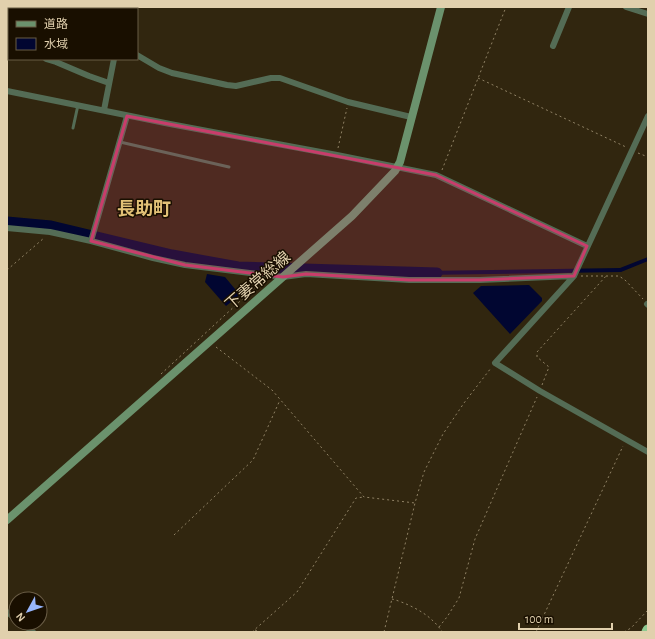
<svg xmlns="http://www.w3.org/2000/svg" width="655" height="639" viewBox="0 0 655 639" font-family="'Alegreya Sans','Noto Sans JP',sans-serif">
	<rect width="100%" height="100%" fill="#31260f"/>
	<path fill="#010631" d="M648,257v4l-27,11 -199,3v-4l198,-3z
		M207,274l18,3 15,18 -14,11 -21,-24z
		M529,285l13,13v3l-32,33 -37,-41 8,-7z"/>
	<g fill="none" stroke-linecap="round" stroke-linejoin="round">
		<path stroke="#010631" stroke-width="11" d="M7,222l44,4 121,29 66,12 199,6"/>
		<path stroke="#908265" stroke-width="1" stroke-dasharray="2 3" stroke-linecap="butt" d="M478,78l148,69
			M338,148l9,-40
			M638,153l10,4
			M442,170l64,-163
			M7,270l37,-32
			M581,276h38l6,4 18,19
			M216,347l56,43 92,107 51,6
			M161,374l101,-93
			M542,385l7,-18 -12,-10v-5l70,-77
			M174,535l79,-75 27,-60
			M392,599c12,3 31,12 40,21 4,3 7,8 11,12
			M439,627l8,-10 12,-19 16,-59 62,-142
			M255,630l5,2
			M252,632l45,-40 59,-94 8,-1
			M384,632l31,-129 9,-31 19,-38 21,-31 27,-35
			M536,632l87,-186
			M624,632l7,-4 17,-18"/>
		<path stroke="#546c55" stroke-width="3" d="M73,128l5,-23
			M120,142l109,25"/>
		<path stroke="#546c55" stroke-width="6" d="M43,7h25
			M626,7l22,7
			M80,9l4,-2
			M7,15l2,1
			M7,34l2,2
			M553,46l16,-39
			M137,55l22,13 13,5 55,12 9,1 35,-8h9l68,24 63,15
			M46,59l10,3 33,14 20,7
			M7,91l163,33 167,31 99,20 151,71
			M104,110l10,-51
			M648,116l-74,160 -79,87 45,28 108,61
			M7,228l43,4 41,9 62,17 32,7 98,12 23,-3 103,6h71l94,-4
			M91,241l36,-125
			M647,304l1,1
			M7,612l9,7
			M22,623l11,9"/>
		<path stroke="#6b926d" stroke-width="8" d="M7,520l345,-304 43,-45 5,-9 41,-155"/>
		<path stroke="#8dca91" stroke-width="11" d="M647,632l1,-2"/>
	</g>
	<path fill="#c83d6b" fill-opacity="0.2" stroke="#c83d6b" stroke-width="3" stroke-linejoin="round" d="M127,116l309,59 151,71 -13,30 -94,4h-71l-103,-6 -23,3 -98,-12 -94,-24z"/>
	<g text-anchor="middle" dominant-baseline="central" stroke-width="3" stroke-linejoin="round" paint-order="stroke">
		<g font-size="16" fill="#e1d0ad" stroke="#190f00">
			<text transform="translate(258 281) rotate(-41)">下妻常総線</text>
		</g>
		<g font-size="18" font-weight="bold" fill="#e2c176" stroke="#190f00">
			<text x="144" y="210">長助町</text>
		</g>
	</g>
	<rect width="655" height="639" fill="none" stroke="#e1d0ad" stroke-width="16"/>
	<rect x="8" y="8" width="130" height="52" fill="#190f00" stroke="#695c45"/>
	<rect x="16" y="21" width="20" height="6" fill="#6b926d" stroke="#695c45"/>
	<text x="44" y="28" font-size="12" fill="#e1d0ad">道路</text>
	<rect x="16" y="38" width="20" height="12" fill="#010631" stroke="#695c45"/>
	<text x="44" y="48" font-size="12" fill="#e1d0ad">水域</text>
	<g transform="translate(28 611) rotate(230)"><circle r="19" fill="#190f00" stroke="#695c45"/>
	<path d="M0-3L7 15L0 10L-7 15Z" fill="#97b6fd"/>
	<text y="-6" font-size="11" font-weight="bold" text-anchor="middle" fill="#e1d0ad">N</text>
	</g>
	<path d="M519 623v6h93v-6" fill="none" stroke="#e1d0ad" stroke-width="2"/>
	<text x="525" y="623" font-size="12" fill="#e1d0ad" stroke="#190f00" stroke-width="3" paint-order="stroke">100 m</text>
</svg>
